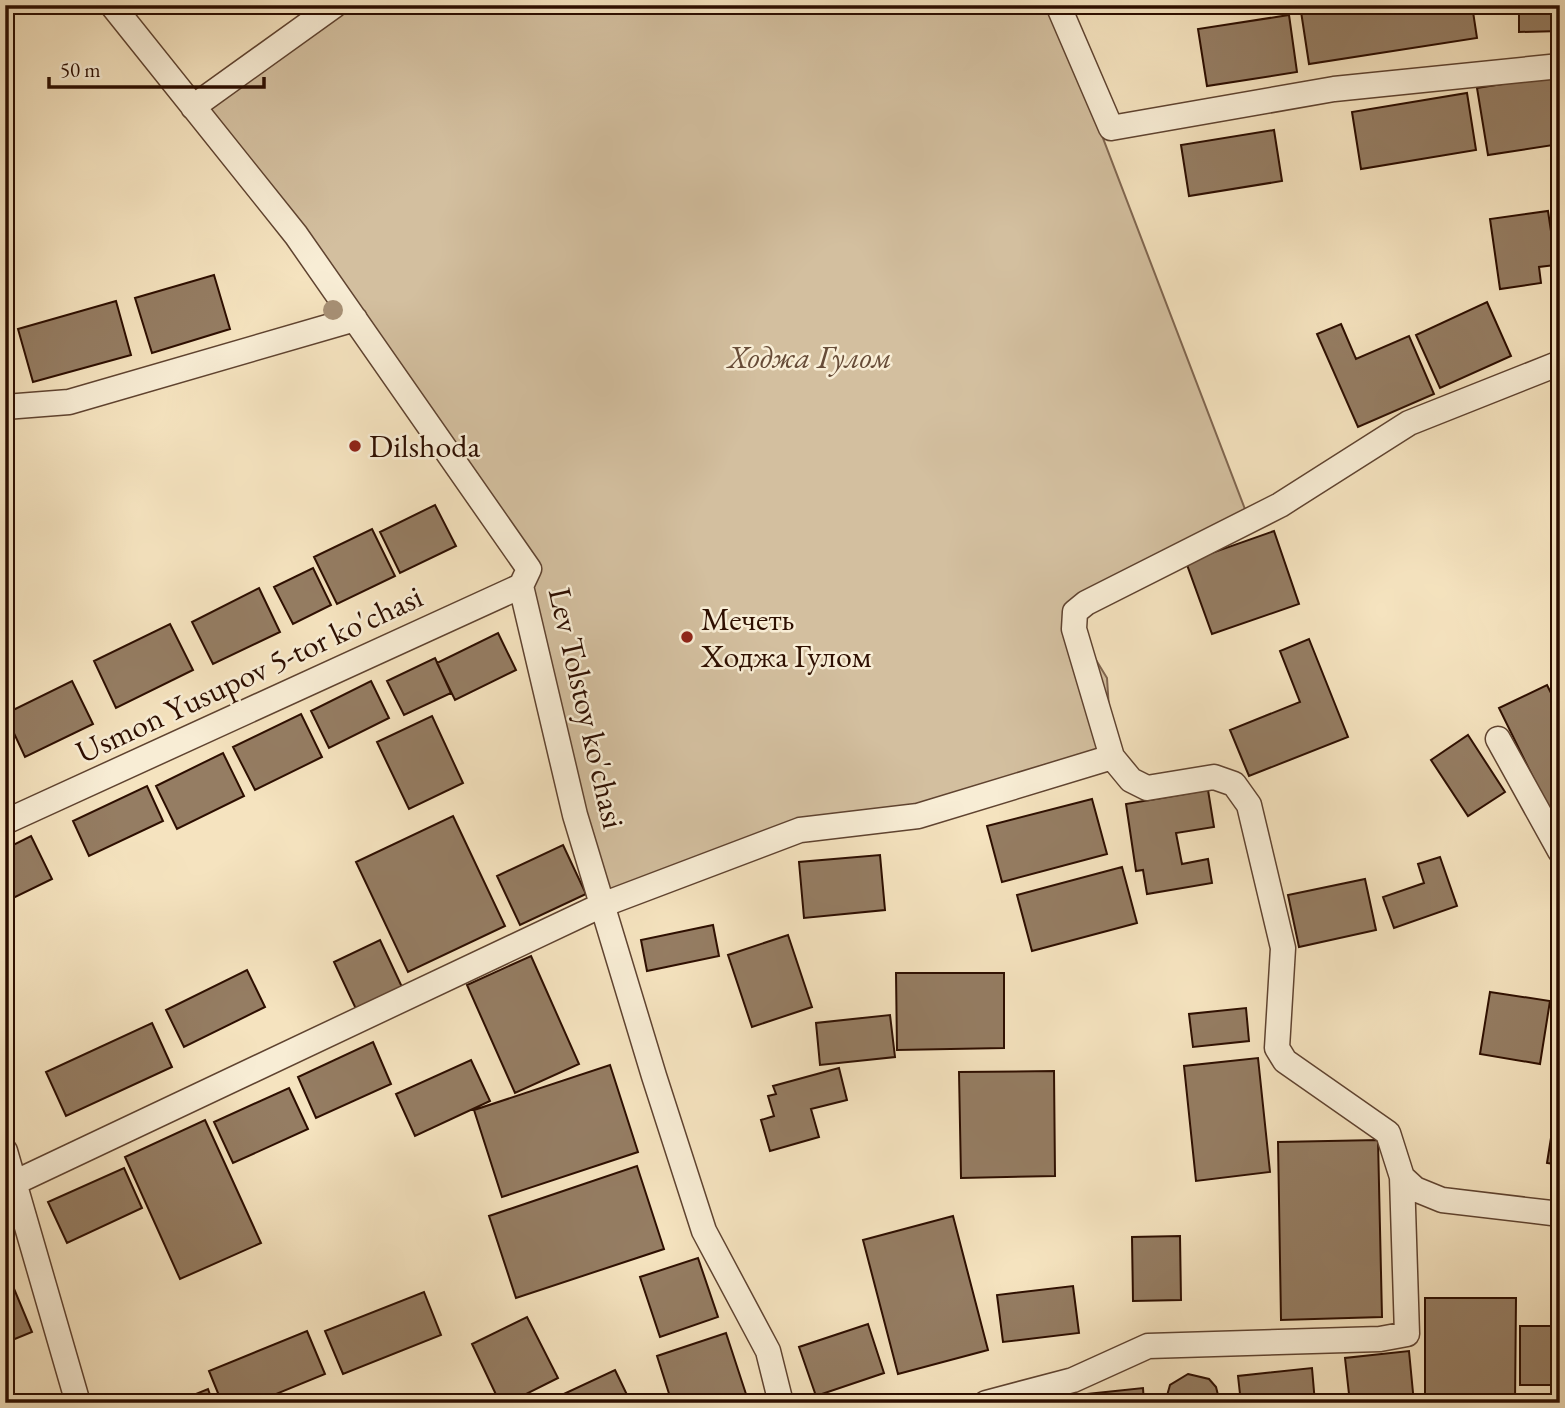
<svg xmlns="http://www.w3.org/2000/svg" width="1565" height="1408" viewBox="0 0 1565 1408" font-family="'EB Garamond',serif">
	<rect width="100%" height="100%" fill="#f5e3bf"/>
	<filter id="stains"><feTurbulence type="fractalNoise" baseFrequency=".00286" numOctaves="4"/><feColorMatrix values="0 0 0 0 .2 0 0 0 0 .09 0 0 0 0 .02 0 0 0 .5 -.17"/></filter>
	<radialGradient id="worn" r=".72"><stop offset=".6" stop-color="#630" stop-opacity="0"/><stop offset="1" stop-color="#630" stop-opacity=".3"/></radialGradient>
	<path fill="#d3bf9f" stroke="#806650" stroke-width="2" d="M335,5h717l196,512 -183,92 42,69 5,79 -341,84 -169,64 -73,-336 -336,-462z"/>
	<path fill="#957d63" stroke="#2d0e00" stroke-width="2" d="M1300,5h172l5,33 -168,26z
		M1519,5h41v26l-41,1z
		M1289,15l8,57 -90,14 -9,-57z
		M1560,75v69l-72,11 -11,-67z
		M1467,93l9,57 -115,19 -9,-57z
		M1274,130l8,51 -93,15 -8,-51z
		M1548,211l8,54 -17,2 2,16 -41,6 -10,-70z
		M214,275l16,54 -78,24 -17,-55z
		M116,301l15,54 -98,27 -15,-53z
		M1487,302l24,54 -71,32 -24,-53z
		M1341,324l15,35 53,-23 25,58 -76,33 -41,-93z
		M435,505l21,41 -56,27 -20,-41z
		M372,529l23,47 -58,28 -23,-47z
		M1274,531l25,73 -87,30 -26,-72z
		M313,568l18,37 -38,19 -19,-37z
		M259,588l21,44 -67,32 -21,-42z
		M170,624l23,46 -77,38 -22,-47z
		M498,633l18,37 -61,30 -18,-37z
		M1309,639l39,98 -99,39 -19,-46 70,-28 -20,-51z
		M435,658l16,35 -47,22 -17,-34z
		M72,681l21,43 -68,33 -20,-43z
		M371,681l18,37 -60,30 -18,-37z
		M1547,685l13,26v96l-10,5 -51,-104z
		M301,714l21,43 -67,33 -22,-43z
		M432,716l31,67 -54,26 -32,-67z
		M1468,735l37,57 -37,24 -37,-56z
		M223,753l21,43 -67,33 -21,-43z
		M147,786l16,35 -74,35 -16,-35z
		M1208,790l6,37 -38,6 6,31 26,-5 4,24 -65,11 -4,-24 -7,1 -10,-67z
		M1092,799l15,55 -105,28 -15,-56z
		M453,816l52,110 -97,46 -52,-110z
		M31,836l21,43 -47,23v-53z
		M563,845l23,49 -66,31 -23,-49z
		M880,855l5,55 -81,8 -5,-56z
		M1440,857l17,49 -63,22 -11,-31 41,-14 -6,-19z
		M1122,867l15,56 -105,28 -15,-56z
		M1365,879l11,51 -77,17 -11,-52z
		M713,925l6,31 -72,15 -6,-31z
		M788,935l24,72 -60,20 -24,-72z
		M380,940l22,47 -46,22 -22,-47z
		M531,956l48,108 -64,29 -48,-108z
		M247,970l18,37 -81,40 -18,-37z
		M896,973h108v75l-107,2z
		M1490,992l60,9 -10,63 -60,-10z
		M1246,1008l3,33 -56,6 -4,-33z
		M890,1015l5,42 -75,8 -4,-42z
		M152,1023l20,44 -106,49 -20,-44z
		M373,1042l18,42 -75,34 -18,-41z
		M1258,1058l12,114 -74,9 -12,-115z
		M471,1060l19,41 -75,35 -19,-42z
		M610,1065l28,87 -136,45 -28,-87z
		M839,1068l8,32 -36,9 8,28 -49,14 -9,-31 13,-4 -6,-20 8,-2 -3,-8z
		M1054,1071l1,105 -94,2 -2,-106z
		M289,1088l19,41 -75,34 -19,-41z
		M1557,1100h3v65l-13,-2z
		M205,1120l56,123 -81,36 -55,-122z
		M1378,1140l4,177 -101,3 -3,-178z
		M637,1166l27,83 -148,49 -27,-82z
		M124,1168l18,40 -75,35 -19,-41z
		M953,1216l35,134 -90,24 -35,-134z
		M1180,1236l1,64 -48,1 -1,-64z
		M698,1258l20,59 -58,20 -20,-60z
		M5,1267l27,65 -27,11z
		M1073,1286l6,47 -76,9 -6,-47z
		M424,1292l17,43 -98,39 -18,-43z
		M1425,1298h91l-1,105h-90z
		M527,1317l31,61 -50,25h-8l-28,-59z
		M868,1324l16,49 -68,23 -17,-49z
		M1520,1326h40v59h-40z
		M307,1331l18,43 -71,29h-32l-13,-32z
		M726,1333l20,61 -27,9h-47l-15,-47z
		M1409,1351l5,52h-64l-5,-45z
		M1312,1368l3,35h-74l-3,-27z
		M615,1370l16,33h-76l-2,-4z
		M1188,1374l21,5 7,8 4,16h-55l5,-18z
		M1143,1388l1,15h-84l-1,-6z
		M208,1389l5,14h-39z"/>
	<g fill="none" stroke-linecap="round" stroke-linejoin="round">
		<g stroke="#5f4330" stroke-width="27">
			<path id="minor" d="M112,5l184,230 233,334 -8,17 54,229 79,261 50,155 64,120 13,52
				M1058,5l53,123 223,-39 226,-23
				M193,107l142,-102
				M1560,363l-151,60 -129,82 -194,98 -11,9 -1,17 38,128 19,23 16,8 67,-11 20,7 15,21 34,143 -6,100 8,13 103,72 14,44 13,12 27,11 118,14
				M5,407l64,-5 286,-83
				M1498,739l62,112
				M5,822l516,-236
				M5,1151l73,252
				M16,1182l586,-277 198,-75 118,-14 194,-59
				M986,1403l87,-23 75,-34 232,-7 27,-5 -5,-157"/>
		</g>
		<use href="#minor" stroke="#f8edd5" stroke-width="24"/>
	</g>
	<circle fill="#a79075" cx="333" cy="310" r="10"/>
	<g fill="#8f2418" stroke="#f8edd5" stroke-width="2.5">
		<circle cx="355" cy="446" r="7"/>
		<circle cx="687" cy="637" r="7"/>
	</g>
	<g text-anchor="middle" dominant-baseline="central" stroke-width="5" stroke-linejoin="round" paint-order="stroke">
		<g font-size="32" font-style="italic" fill="#674c38" stroke="#f8edd5">
			<text x="810" y="357">Ходжа Гулом</text>
		</g>
		<g font-size="32" fill="#2d0e00" stroke="#f8edd5" text-anchor="start">
			<text x="369" y="446">Dilshoda</text>
			<text x="701" y="619">Мечеть<tspan x="701" dy="37">Ходжа Гулом</tspan></text>
		</g>
		<g font-size="32" fill="#2d0e00" stroke="#f8edd5">
			<text transform="translate(249 674) rotate(-25)">Usmon Yusupov 5-tor ko'chasi</text>
			<text transform="translate(587 708) rotate(77)">Lev Tolstoy ko'chasi</text>
		</g>
	</g>
	<rect width="1565" height="1408" fill="none" stroke="#f5e3bf" stroke-width="28"/>
	<rect x="7" y="7" width="1551" height="1394" fill="none" stroke="#2d0e00" stroke-width="3.5"/>
	<rect x="14" y="14" width="1537" height="1380" fill="none" stroke="#2d0e00" stroke-width="2"/>
	<path d="M49 77v10h215v-10" fill="none" stroke="#2d0e00" stroke-width="3.5"/>
	<text x="60" y="77" font-size="21" fill="#2d0e00" stroke="#f8edd5" stroke-width="5" paint-order="stroke">50 m</text>
	<rect width="100%" height="100%" filter="url(#stains)"/>
	<rect width="100%" height="100%" fill="url(#worn)"/>
</svg>
